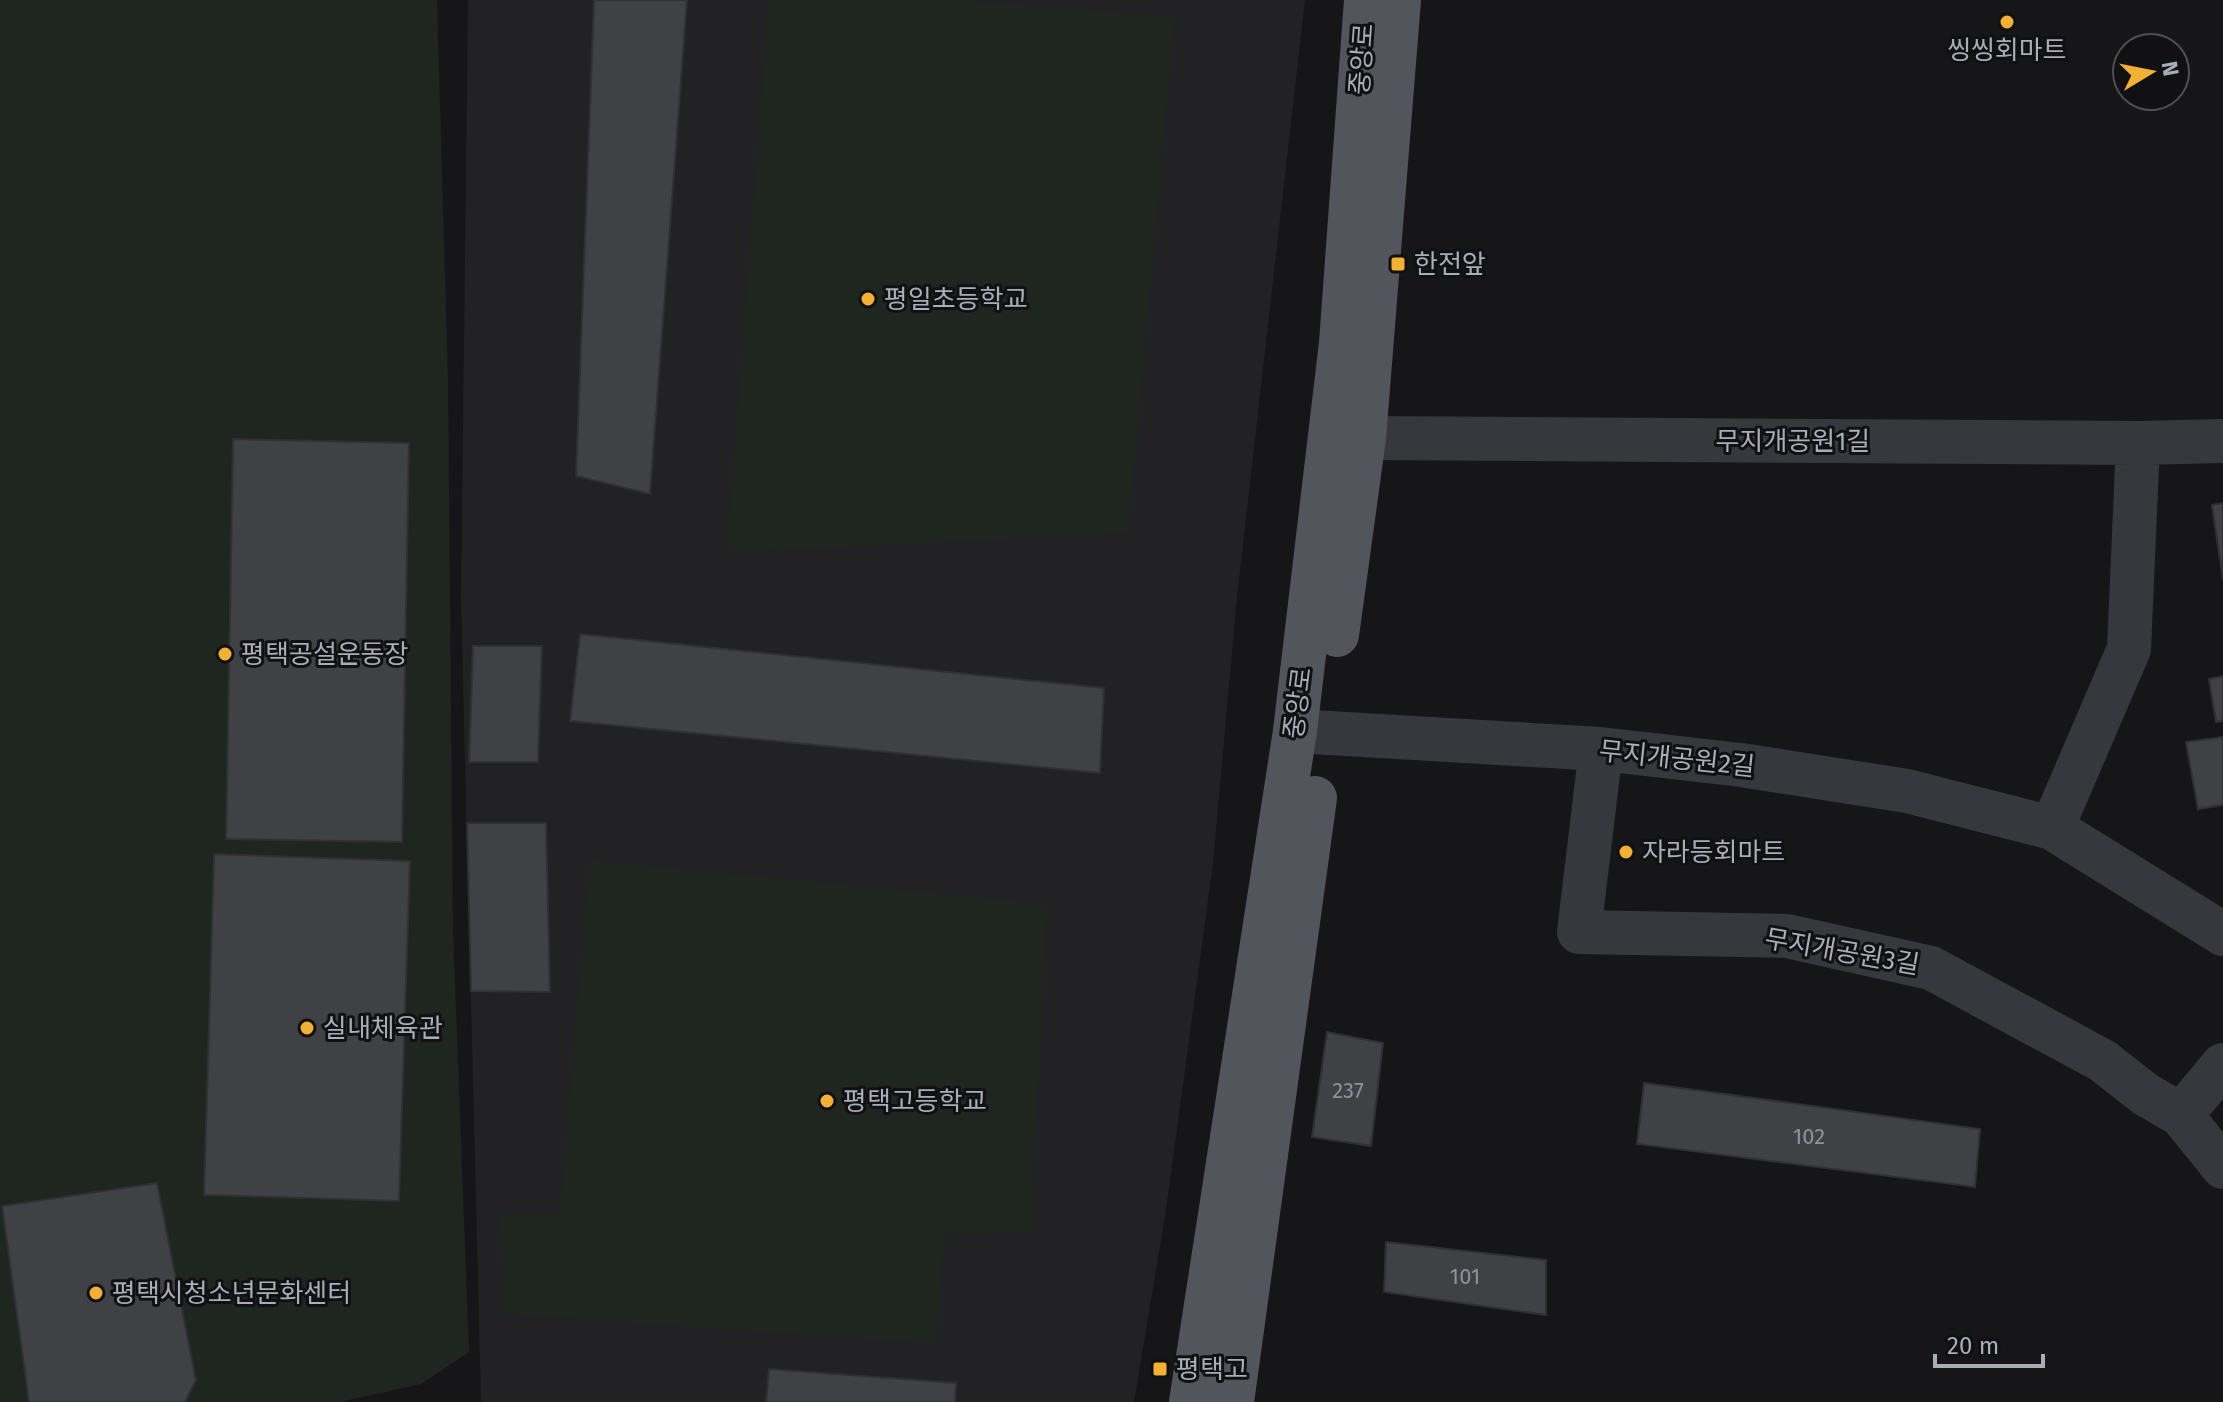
<svg xmlns="http://www.w3.org/2000/svg" width="2223" height="1402" viewBox="0 0 2223 1402" font-family="'Fira Sans','Noto Sans KR',sans-serif">
	<rect width="100%" height="100%" fill="#161618"/>
	<path fill="#222225" d="M468,0h837l-68,597 -24,266 -47,347 -32,192h-653l-20,-803z"/>
	<path fill="#1e261f" d="M0,0h437l11,380 5,548 16,424 -48,32 -81,18h-340z
		M768,0h189l218,17 -46,516 -403,20z
		M589,860l459,44 -17,328 -87,3 -6,109 -433,-30 -7,-99 61,-2z"/>
	<path fill="#404145" stroke="#303034" stroke-width="2" d="M594,0h93l-37,494 -74,-18z
		M233,439l176,4 -7,399 -176,-3z
		M2223,503v77l-11,-75z
		M580,634l524,54 -4,85 -530,-52z
		M473,646h69l-4,116h-69z
		M2223,676v45l-7,1 -7,-43z
		M2223,737v68l-25,4 -12,-67z
		M467,823h79l4,169 -79,-1z
		M214,854l196,7 -11,340 -195,-6z
		M1327,1032l56,11 -12,103 -59,-9z
		M1644,1083l336,46 -5,58 -338,-43z
		M157,1183l39,197 -11,22h-156l-27,-196z
		M1386,1242l160,18v55l-162,-23z
		M769,1369l187,14 -1,19h-189z"/>
	<g fill="none" stroke-linecap="round" stroke-linejoin="round">
		<path stroke="#37383d" stroke-width="44" d="M1364,438l774,5 85,-2
			M1295,731l306,18 140,16 166,26 145,37 171,106
			M1601,749l-22,183 208,4 144,32 172,93 42,33 36,21 42,52
			M2052,828l77,-179 9,-206
			M2181,1115l42,-50"/>
		<path stroke="#53555c" stroke-width="44" d="M1337,635l27,-197 35,-438
			M1191,1402l104,-671 46,-388 25,-343
			M1232,1402l83,-604"/>
	</g>
	<g fill="#f2b134" stroke="#111113" stroke-width="3">
		<circle cx="2007" cy="22" r="8"/>
		<rect x="1390" y="256" width="16" height="16" rx="4"/>
		<circle cx="868" cy="299" r="8"/>
		<circle cx="225" cy="654" r="8"/>
		<circle cx="1626" cy="852" r="8"/>
		<circle cx="307" cy="1028" r="8"/>
		<circle cx="827" cy="1101" r="8"/>
		<circle cx="96" cy="1293" r="8"/>
		<rect x="1152" y="1361" width="16" height="16" rx="4"/>
	</g>
	<g text-anchor="middle" dominant-baseline="central" stroke-width="6" stroke-linejoin="round" paint-order="stroke">
		<g font-size="22" fill="#8e929b">
			<text x="1348" y="1090">237</text>
			<text x="1809" y="1136">102</text>
			<text x="1465" y="1276">101</text>
		</g>
		<g font-size="26" fill="#a8adb8" stroke="#111113" text-anchor="start">
			<text x="2007" y="50" text-anchor="middle">씽씽회마트</text>
			<text x="1414" y="264">한전앞</text>
			<text x="884" y="299">평일초등학교</text>
			<text x="241" y="654">평택공설운동장</text>
			<text x="1642" y="852">자라등회마트</text>
			<text x="323" y="1028">실내체육관</text>
			<text x="843" y="1101">평택고등학교</text>
			<text x="112" y="1293">평택시청소년문화센터</text>
			<text x="1176" y="1369">평택고</text>
		</g>
		<g font-size="26" fill="#a8adb8" stroke="#111113">
			<text transform="translate(1362 59) rotate(-86)">중앙로</text>
			<text x="1793" y="441">무지개공원1길</text>
			<text transform="translate(1298 703) rotate(-83)">중앙로</text>
			<text transform="translate(1677 759) rotate(6)">무지개공원2길</text>
			<text transform="translate(1842 952) rotate(10)">무지개공원3길</text>
		</g>
	</g>
	<g transform="translate(2151 72) rotate(80)"><circle r="38" fill="#111113" stroke="#4d4f55" stroke-width="2"/>
	<path d="M0-6L14 30L0 20L-14 30Z" fill="#f2b134"/>
	<text y="-12" font-size="22" font-weight="bold" text-anchor="middle" fill="#a8adb8">N</text>
	</g>
	<path d="M1935 1354v12h108v-12" fill="none" stroke="#a8adb8" stroke-width="4"/>
	<text x="1947" y="1354" font-size="24" fill="#a8adb8" stroke="#111113" stroke-width="6" paint-order="stroke">20 m</text>
</svg>
